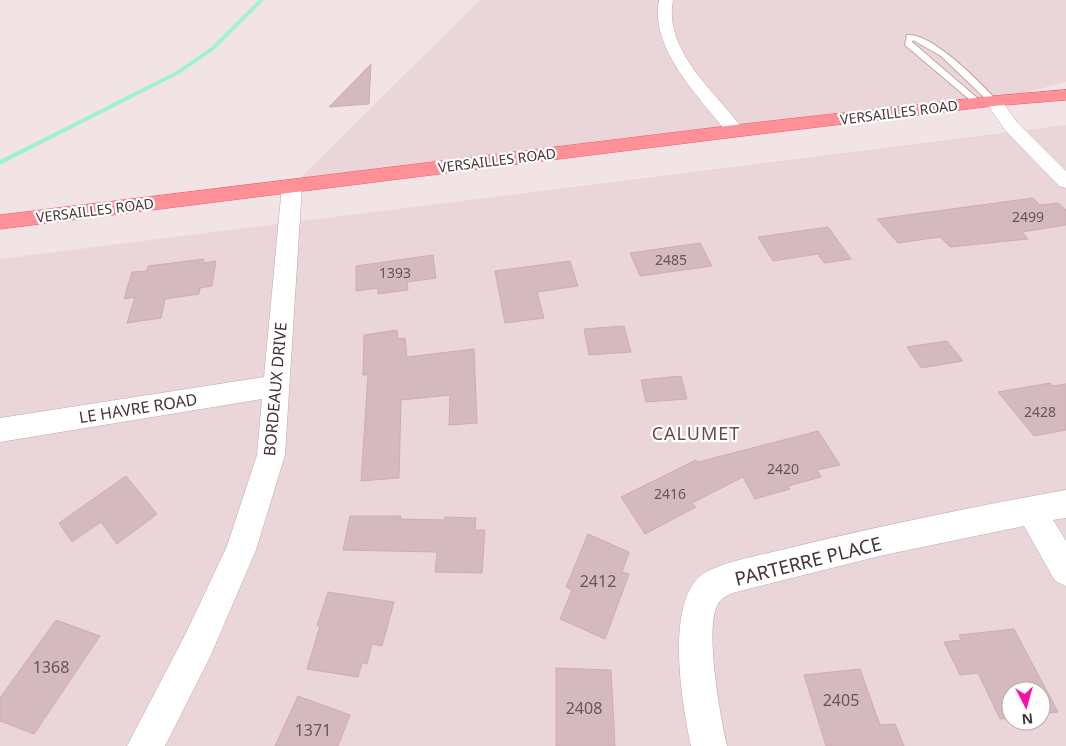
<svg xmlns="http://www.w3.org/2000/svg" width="1066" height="746" viewBox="0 0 1066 746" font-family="'Noto Sans',sans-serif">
	<rect width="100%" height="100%" fill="#f2e4e5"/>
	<path fill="#ead6d8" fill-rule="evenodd" d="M480,0h586v82l-73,19 -701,85z
		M1066,125v621h-1066v-487zM1011,691h30v30h-30z"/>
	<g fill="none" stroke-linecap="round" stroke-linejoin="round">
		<path fill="#9ef1d2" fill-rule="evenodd" d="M259,0h5l-50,50 -35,24 -179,91v-5l175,-88 35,-24z"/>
	</g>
	<path fill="#d4b9be" stroke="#cfacb2" d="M371,64l-2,40 -40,3z
		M1033,198l7,7 18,-2 8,7v15l-44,7 6,7 -78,8 -10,-10 -42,6 -21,-24z
		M828,227l23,32 -27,4 -6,-9 -45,7 -15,-24z
		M700,243l12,23 -72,10 -10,-23z
		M433,255l3,23 -29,4 1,8 -30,4v-6l-22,3v-25z
		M204,259l-1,4 13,-2 -4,25 -12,2 -1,6 -34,5 -4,19 -34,5 8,-26 -11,2 8,-27 15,-1 1,-5z
		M570,261l8,25 -41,6 7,26 -39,5 -10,-52z
		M624,326l7,26 -42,3 -5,-26z
		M397,330l1,9 7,-1 2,19 67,-8 3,74 -28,2 1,-30 -49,5 -2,78 -38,3 7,-106h-5l1,-40z
		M947,341l16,20 -42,7 -14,-21z
		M681,376l6,23 -41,3 -5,-22z
		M1050,383l3,3 13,-2v46l-32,6 -36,-44z
		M818,431l22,34 -23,5 4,7 -33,9 2,3 -35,10 -12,-22 -51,26 4,4 -51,27 -24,-37 75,-37 2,2z
		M126,476l31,38 -40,30 -16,-22 -29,20 -13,-19z
		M350,516h51l-1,3 44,1 1,-3 31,1 -1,12h10l-3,43 -47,-1 2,-20 -94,-2z
		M588,534l41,18 -7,20 7,2 -24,65 -45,-20 12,-29 -6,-3z
		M328,592l66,10 -12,44 -10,-2 -5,20 -5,-1 -4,14 -51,-8 13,-43h-3z
		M56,620l44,16 -66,98 -34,-13v-23z
		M1014,629l44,83 -17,2v-23h-30v27l-11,1 -22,-46 -18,2 -16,-33 17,-2 -2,-5z
		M556,668l55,2 4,76h-59z
		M860,669l20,56 15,-1 9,22h-78l-22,-71z
		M298,696l52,19 -12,31h-63z"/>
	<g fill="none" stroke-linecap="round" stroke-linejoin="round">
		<g stroke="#bea6a9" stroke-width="2">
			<path id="service" d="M907,35c26,-2 72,47 89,64v4h-6l-49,-47 -28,-16 -1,2 71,61 -7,2 -71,-60z"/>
		</g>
		<g stroke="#bea6a9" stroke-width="1">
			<path id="minor" d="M659,0h14c-10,52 44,92 71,131l-3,4 -6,1 -6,-1c-28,-36 -80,-86 -70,-135z
				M993,96l6,1 18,25 49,49v17l-7,-2 -54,-56 -20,-29 2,-4z
				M292,180l7,2 3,4 -17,269 -29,95 -46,107 -45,89h-38l59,-113 41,-87 30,-91 5,-56 -262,43v-24l264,-41 18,-191 3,-4z
				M1066,490v28l-13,2 13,21v45l-11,-5 -31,-55 -140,29 -144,36c-7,2 -15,4 -20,10 -18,19 1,120 7,145h-36c-9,-42 -24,-131 5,-166 14,-17 68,-25 89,-31 93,-23 187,-42 281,-59z"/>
		</g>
		<g stroke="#e55f6b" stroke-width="1">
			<path id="primary" d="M1066,90v10l-73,6 -258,31 -735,92v-14l735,-90 258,-29z"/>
		</g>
		<use href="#service" fill="#fff" fill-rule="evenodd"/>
		<use href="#minor" fill="#fff" fill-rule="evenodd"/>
		<use href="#primary" fill="#ff9098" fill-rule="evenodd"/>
	</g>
	<g text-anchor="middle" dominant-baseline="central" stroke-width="4.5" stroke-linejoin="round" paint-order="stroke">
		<g font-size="14" fill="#443437" stroke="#fff">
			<text transform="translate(899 112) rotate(-7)">VERSAILLES ROAD</text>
			<text transform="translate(497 160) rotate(-7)">VERSAILLES ROAD</text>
			<text transform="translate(95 210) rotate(-7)">VERSAILLES ROAD</text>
		</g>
		<g font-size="14" fill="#685559">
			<text x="1028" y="216">2499</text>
			<text x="671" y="259">2485</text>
			<text x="395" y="272">1393</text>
			<text x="1040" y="411">2428</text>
			<text x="783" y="468">2420</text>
			<text x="670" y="493">2416</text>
		</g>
		<g font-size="16" fill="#443437" stroke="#fff">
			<text transform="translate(275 389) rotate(-85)">BORDEAUX DRIVE</text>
			<text transform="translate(138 408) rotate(-9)">LE HAVRE ROAD</text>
		</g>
		<g font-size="16" fill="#685559">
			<text x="598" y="581">2412</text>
			<text x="51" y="667">1368</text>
			<text x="841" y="700">2405</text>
			<text x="584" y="708">2408</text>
			<text x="313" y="730">1371</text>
		</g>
		<g font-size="18" letter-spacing="1" fill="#674b50" stroke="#fff">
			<text x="696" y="433">CALUMET</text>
		</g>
		<g font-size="19" fill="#443437" stroke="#fff">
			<text transform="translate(808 561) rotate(-14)">PARTERRE PLACE</text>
		</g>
	</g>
	<g transform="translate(1026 706) rotate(174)"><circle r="24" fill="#ffffff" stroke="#b4aeaf"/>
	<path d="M0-4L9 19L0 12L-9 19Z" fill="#fd10a7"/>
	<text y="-8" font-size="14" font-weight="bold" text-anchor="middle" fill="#443437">N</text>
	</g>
</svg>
